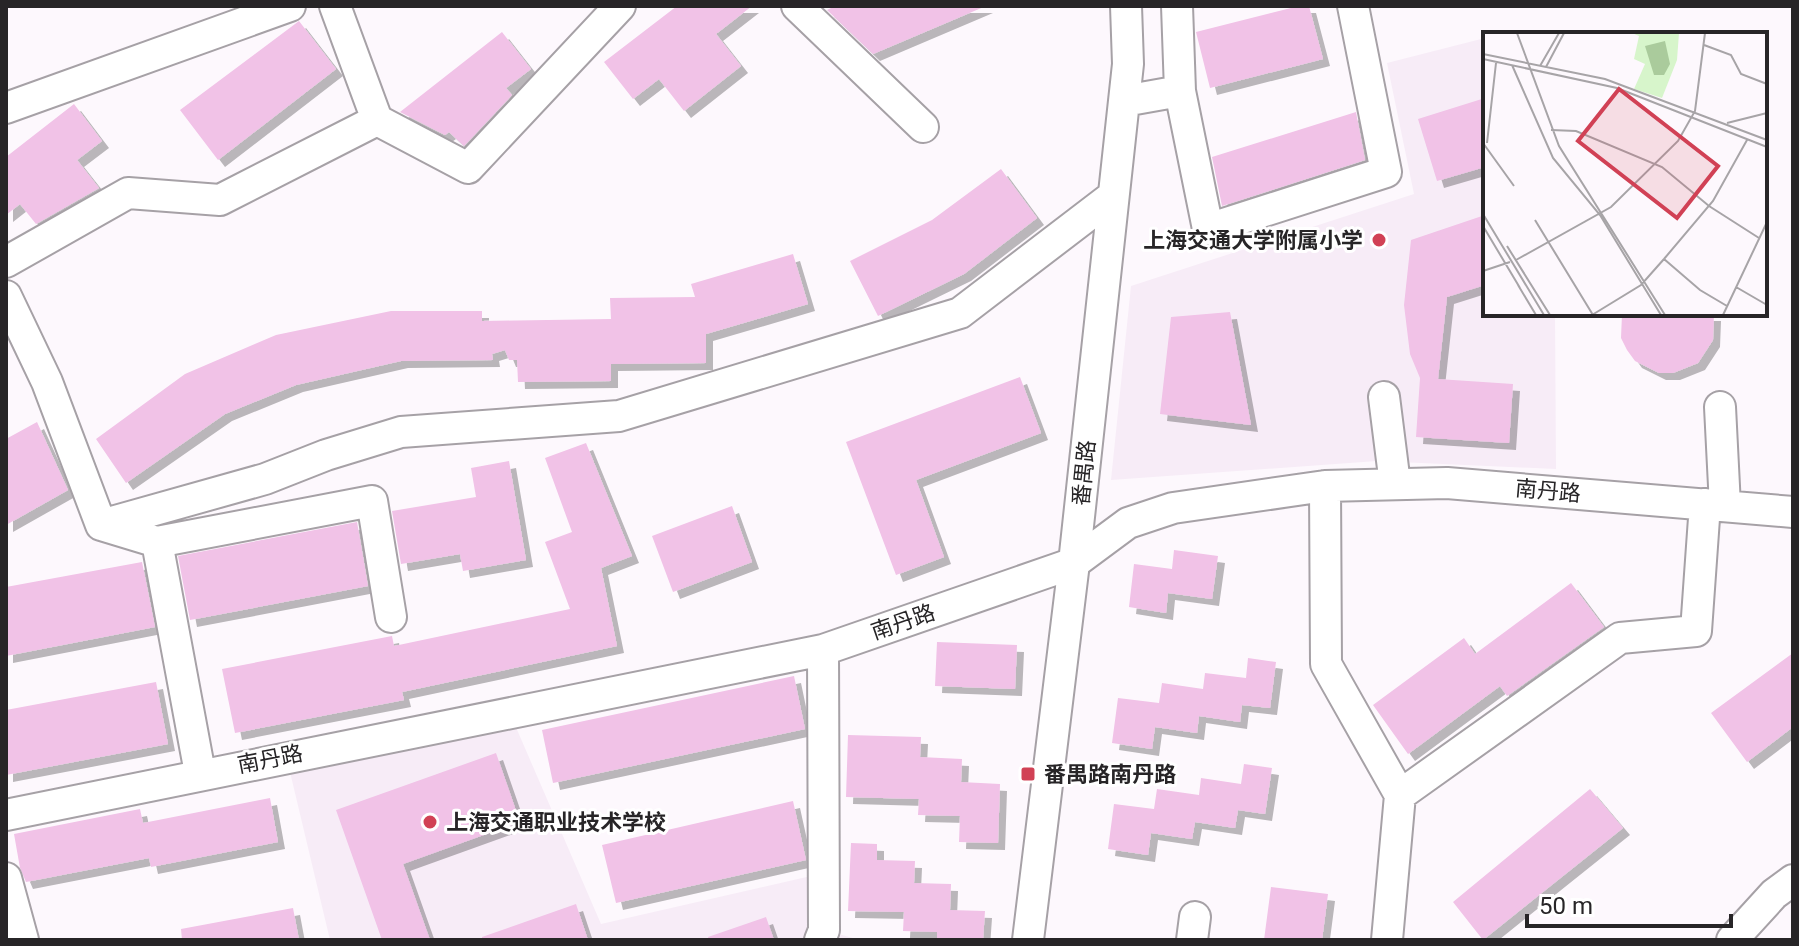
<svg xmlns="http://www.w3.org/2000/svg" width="1799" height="946" viewBox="0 0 1799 946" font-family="Roboto,'Noto Sans SC',sans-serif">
	<defs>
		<filter id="shadow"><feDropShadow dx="7" dy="7" stdDeviation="0" flood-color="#0004"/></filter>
	</defs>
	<rect width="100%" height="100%" fill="#fdf8fd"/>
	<path fill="#f7ecf7" d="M1485,38v276h70l1,155 -179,-8 -266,19 20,-194 283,-92 -27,-131z
		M515,725l86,199 223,-51v57l36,10h-530l-40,-168z"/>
	<path fill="#f1c2e7" filter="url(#shadow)" d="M677,6h75l-36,28 25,32 -57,45 -25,-32 -26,20 -29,-37z
		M835,6h151l-113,48 -46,-44z
		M1299,6h10l14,53 -113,29 -14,-56z
		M299,21l37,48 -118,91 -38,-50z
		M502,32l29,37 -25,19 6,7 -48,51 -15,-14 -4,3 -45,-23z
		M1485,98v69l-48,14 -19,-62z
		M74,104l28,37 -25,19 22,28 -63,36 -16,-20 -14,11v-58z
		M1356,112l9,48 -143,46 -10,-49z
		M1001,169l36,49 -73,56 -86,42 -28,-55 82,-41z
		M1485,215v70l-38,12 -9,82 75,5 -4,59 -93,-6 4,-59 -10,-24 -6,-49 7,-65z
		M793,254l15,50 -102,30v29l-95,1v17l-93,1 -1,-22h-8l-4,-10 -13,4 1,6 -92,1 -105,24 -71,29 -99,69 -30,-44 89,-65 91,-39 115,-24h91v10l129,-2 -1,-21 85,-1 -4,-13z
		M1230,312l21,113 -91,-11 11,-97z
		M1622,314h92l-1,26 -15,23 -25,10h-14l-24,-12 -8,-11 -6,-12z
		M1020,377l21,56 -125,47 28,77 -48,18 -50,-133z
		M37,422l31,68 -62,35v-86z
		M586,443l46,113 -31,12 16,78 -215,46 2,8 -169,33 -13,-64 170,-33 2,10 176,-37 -25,-67 27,-10 -27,-74z
		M509,461l17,99 -63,11 -3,-17 -59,10 -9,-53 84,-14 -5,-29z
		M732,506l20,56 -79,30 -21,-56z
		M357,522l11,64 -178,34 -12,-64z
		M1174,550l44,6 -6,43 -44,-6 -2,20 -37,-6 5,-43 38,5z
		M142,562l13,65 -149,29v-69z
		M1571,583l33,44 -97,69 -7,-10 -92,68 -35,-49 91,-67 11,16z
		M937,642l80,3 -2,44 -80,-3z
		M1793,653v74l-46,35 -36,-49z
		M1248,658l28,4 -6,46 -28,-3 -2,17 -41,-6 -2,17 -42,-6 -3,22 -40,-6 6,-45 41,5 3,-20 41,6 2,-16 41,5z
		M794,676l11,53 -252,54 -11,-53z
		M156,682l12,62 -162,31v-65z
		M848,735l73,2 -1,20 42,2 -1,23 39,2 -2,59 -39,-1 1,-26 -42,-1 1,-16 -73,-2z
		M496,753l24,69 -117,42 27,76h-48l-46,-130z
		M1244,764l28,4 -7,46 -27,-4 -3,18 -40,-6 -3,17 -41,-6 -3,22 -40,-6 6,-45 40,5 3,-20 42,6 2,-17 40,6z
		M1590,789l33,39 -140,112 -30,-38z
		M270,798l8,44 -127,25 -2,-9 -123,24 -6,-14 -6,-34 126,-25 3,14z
		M793,801l13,59 -190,43 -14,-58z
		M851,843l26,1v16l38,1 -1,22 37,1 -1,26 35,1 -2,29h-46v-8l-34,-1 1,-19 -56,-1z
		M1271,887l57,7 -6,46h-58z
		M576,904l12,36h-106v-3z
		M293,908l6,32h-117l-1,-11z
		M766,917l8,23h-65l-1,-3z"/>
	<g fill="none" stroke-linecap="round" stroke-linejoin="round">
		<g stroke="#a6a1a6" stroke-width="34">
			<path id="minor" d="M335,6l42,114
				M797,6l126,121
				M1177,6l3,85 28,138 178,-57 -33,-166
				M1124,101l56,-10
				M6,108l284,-102
				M6,262l122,-69 92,7 157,-80 91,48 152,-162
				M6,296l41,86 54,143 56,17 43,231
				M1384,397l11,87
				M1720,407l5,99
				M1325,486l1,178 74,131 220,-157 76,-7 9,-127
				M101,525l164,-46 61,-24 75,-23 218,-16 341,-103 153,-117
				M157,542l215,-41 19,116
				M6,815l817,-165 251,-87 54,-40 45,-15 152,-22 122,-3 346,29
				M6,878l17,62
				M820,940l4,-10 -1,-280
				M1028,940l46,-377 54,-499 -2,-58
				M1192,940l3,-23
				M1387,940l13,-145
				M1732,940l42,-46 19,-14"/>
		</g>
		<use href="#minor" stroke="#fff" stroke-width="30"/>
	</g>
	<g fill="#d14155" stroke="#fff" stroke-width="3">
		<circle cx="1379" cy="240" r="8"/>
		<rect x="1020" y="766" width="16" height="16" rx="4"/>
		<circle cx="430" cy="822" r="8"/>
	</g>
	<g text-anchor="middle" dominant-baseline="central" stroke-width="6" stroke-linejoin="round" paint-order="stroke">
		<g font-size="22" font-weight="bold" fill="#272527" stroke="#fff" text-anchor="start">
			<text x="1363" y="240" text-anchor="end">上海交通大学附属小学</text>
			<text x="1044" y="774">番禺路南丹路</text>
			<text x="446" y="822">上海交通职业技术学校</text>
		</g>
		<g font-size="22" fill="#272527" stroke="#fff">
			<text transform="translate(1084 473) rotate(-84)">番禺路</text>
			<text transform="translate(1548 491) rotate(5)">南丹路</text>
			<text transform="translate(903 622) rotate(-19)">南丹路</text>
			<text transform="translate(270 759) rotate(-11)">南丹路</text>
		</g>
	</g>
	<g transform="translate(1483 32)">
		<rect width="284" height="284" fill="#fdf8fd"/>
		<path d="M196,1l-2,27 -15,38 -28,-9 11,-25 -11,-5 5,-23 -7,-3z" fill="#d7f5cb"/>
		<path d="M182,9l5,23 -6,11h-10l-9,-29z" fill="#aacb9c"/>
		<path fill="none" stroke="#a7a4a7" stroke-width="2" d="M34,1l42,113 106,169M221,13l27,10 10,19 26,10M0,22l122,25 162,61M0,27l134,29 150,59M29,33l41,93 47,57 61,100M57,34l19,-33M63,35l18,-34M244,91l40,-10M68,98l25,1 86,36 47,39 50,32M0,111l31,43M4,111l9,-80M0,182l61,101M52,188l58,95M0,194l37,62M24,214l43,69M181,227l36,31 27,16M33,228l95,-53 67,-66 17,-30 10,-78M0,239l27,-9M35,253l18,30M253,255l31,18M109,283l49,-30 23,-26 49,-58 34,-61M240,283l44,-93"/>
		<path fill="#d14155" fill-opacity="0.15" stroke="#d14155" stroke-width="4" d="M136,57l99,77 -41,52 -99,-77z"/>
		<rect width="284" height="284" fill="none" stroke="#272527" stroke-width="4"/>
	</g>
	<rect width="1799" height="946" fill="none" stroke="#272527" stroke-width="16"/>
	<path d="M1527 914v12h204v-12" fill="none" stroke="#272527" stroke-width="4"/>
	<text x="1539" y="914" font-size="24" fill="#272527" stroke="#ffffff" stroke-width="6" paint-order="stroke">50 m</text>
</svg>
